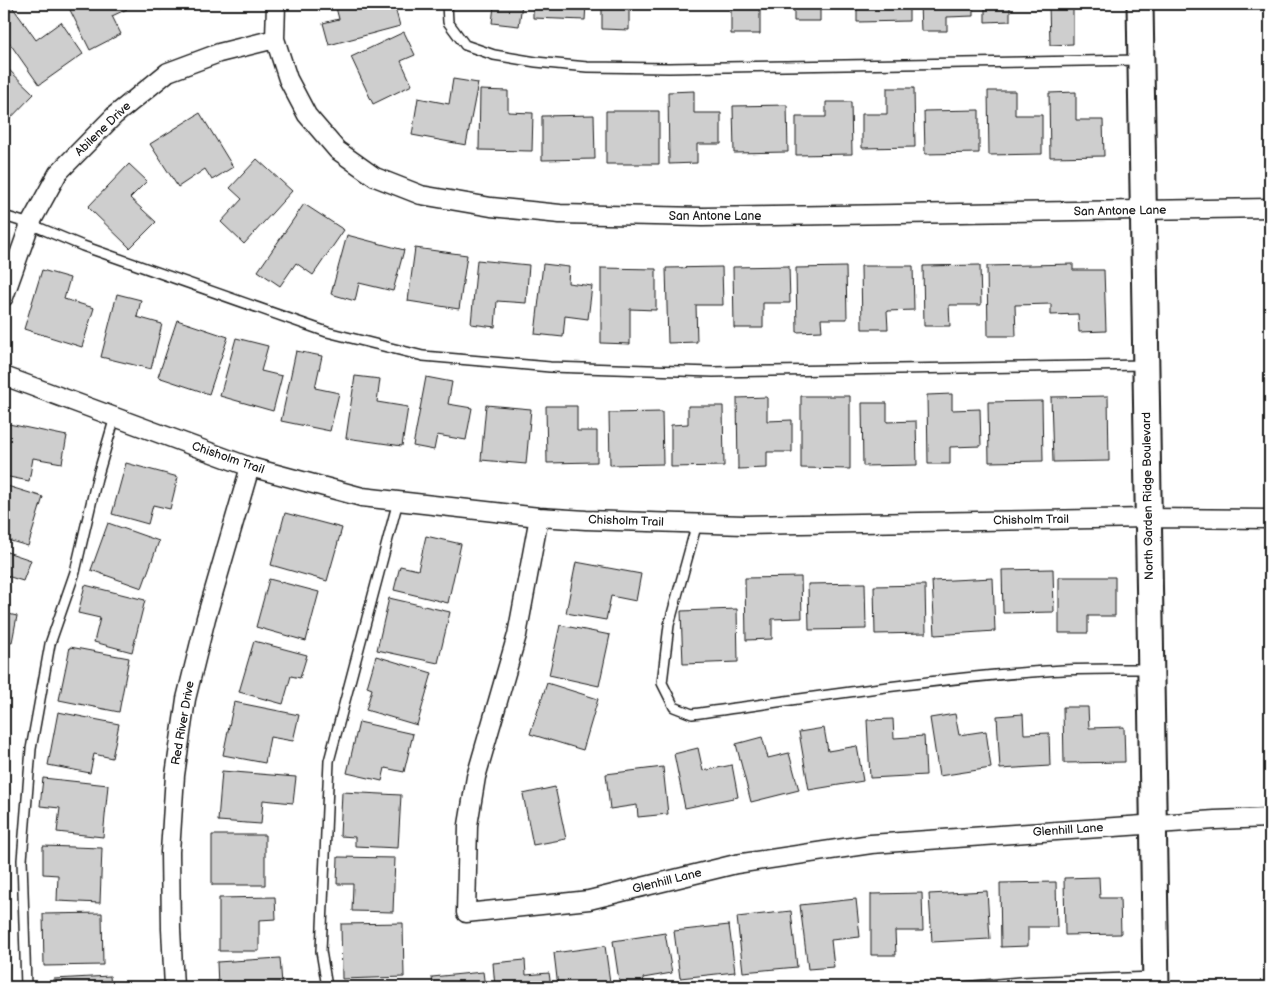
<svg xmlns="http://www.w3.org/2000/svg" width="1274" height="991" viewBox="0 0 1274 991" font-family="'Balsamiq Sans',sans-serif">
	<rect width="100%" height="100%" fill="#fff"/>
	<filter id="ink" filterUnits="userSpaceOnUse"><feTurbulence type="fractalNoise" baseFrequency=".02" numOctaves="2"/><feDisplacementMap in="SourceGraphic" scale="10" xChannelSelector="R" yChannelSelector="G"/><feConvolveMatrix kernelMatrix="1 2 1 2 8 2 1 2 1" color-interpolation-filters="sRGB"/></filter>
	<g filter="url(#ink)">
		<path fill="#cecece" stroke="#1c1c1c" d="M67,4h58l2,5 -15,7 9,18 -31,16z
			M158,4h23l-21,6z
			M335,4h59l6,22 -71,19 -6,-22 16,-4z
			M471,4h51l-3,22 -27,-3 2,-17z
			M533,4h53l-1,16 -52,-2z
			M602,4h53v4h-26v22l-27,-1z
			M665,4h52v2h-52z
			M731,4h55v4h-26v26h-29z
			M794,4h48h-22v17h-26z
			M857,4h52v17l-52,1z
			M920,4h53v12l-26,1v14h-26z
			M985,4h25v17l-25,1z
			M1049,4h24v40l-23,1z
			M11,5l25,35 25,-18 22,32 -44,31 -35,-50v-25z
			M404,32l11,23 -14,6 11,24 -39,19 -22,-47z
			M4,65l30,29 -30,31z
			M453,79l25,4 -12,62 -54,-10 6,-37 31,6z
			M887,88h27l1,59 -53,1v-34h25z
			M480,90l28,1v21l25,1 -1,38 -53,-1z
			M694,91v22h27v31h-24v19l-28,1 -1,-72z
			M988,91h27v24h27v39l-53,1z
			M1076,92v28h27l1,36 -54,1 -1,-64z
			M826,102h25l1,52 -56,1v-38h30z
			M787,105l1,47 -54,1 -1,-47z
			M979,110v43l-54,1 -1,-43z
			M606,111h53v53h-53z
			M200,113l33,54 -21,13 -7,-11 -27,18 -28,-43z
			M594,115l1,44 -53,1v-44z
			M257,159l35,32 -48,53 -23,-22 21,-23 -12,-11z
			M129,164l18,17 -17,17 26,24 -26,26 -42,-41z
			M304,204l40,26 -31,45 -17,-12 -16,23 -22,-15z
			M347,235l57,15 -11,41 -34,-8 -4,18 -24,-7z
			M415,248l52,7 -8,54 -51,-8z
			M477,260l52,5 -3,38 -29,-2 -2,26 -24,-3z
			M543,264l26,3 -1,16 24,3 -4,33 -23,-3 -2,21 -28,-3z
			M1073,264v6h31l2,61 -27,1 -1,-18 -27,1v-11l-36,1 1,31h-28l-1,-70z
			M980,265l1,40h-32l1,21h-26l-1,-60z
			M789,266l1,37h-27v25h-29l-1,-61z
			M861,266h52l1,44 -27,1 1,18h-26z
			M722,267l1,38h-27l1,37 -29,1 -2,-75z
			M846,267l1,52h-26l1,12 -25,1 -1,-64z
			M601,268l55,1v41l-26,-1v35l-29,-1z
			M42,270l28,8 -6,21 30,9 -12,39 -58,-18z
			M117,294l24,6 -4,17 25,7 -11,45 -50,-12z
			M177,320l51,17 -19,57 -51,-17z
			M236,338l32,8 -7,25 21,5 -9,35 -53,-15z
			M296,351l26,5 -7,32 24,5 -9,38 -49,-10z
			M355,376l25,3 -3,23 31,5 -6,39 -56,-8z
			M426,377l26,5 -4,22 24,4 -6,32 -29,-5 -3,15 -21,-4z
			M952,394v16l28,-1 1,37 -31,1v17h-22l-1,-69z
			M801,396h49v73l-49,-1z
			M1108,396l1,65 -56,1 -2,-65z
			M767,397v24l25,-1v32h-25v16l-29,1 -1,-71z
			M1042,401l1,60 -54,1 -1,-60z
			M862,403h25v19l29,-1 1,44 -54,1z
			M486,405l45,4 -5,55 -45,-4z
			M546,406h31v25h20v31l-50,1z
			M688,406h35l1,60 -53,1v-42l17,-1z
			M662,412l1,52 -53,1 -1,-52z
			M4,423l63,13 -5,27 -29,-5 -4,23 -25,-5z
			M126,463l52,14 -8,32 -17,-4 -5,19 -36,-10z
			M4,485l39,12 -15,49 -24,-7z
			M285,513l57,15 -15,53 -56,-16z
			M108,523l51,18 -17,47 -51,-18z
			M426,536l35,8 -13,59 -54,-13 6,-24 18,4z
			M4,551l27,9 -8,21 -16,-5 -3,10z
			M576,562l65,12 -5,27 -25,-5 -5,24 -40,-7z
			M1053,569l1,43 -51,1 -1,-43z
			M801,577l1,41 -30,1v20l-26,1 -1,-62z
			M1059,577h56v39h-27v17h-29z
			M993,578l2,53 -60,4 -3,-54z
			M269,579l50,13 -13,49 -50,-14z
			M865,583l1,46 -57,1 -1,-46z
			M85,585l60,15 -13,52 -38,-10 6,-24 -22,-5z
			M925,585l1,48 -51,1 -1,-48z
			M389,598l61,14 -12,51 -61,-13z
			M737,609l1,53 -55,2 -2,-53z
			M4,613l13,3 -5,26 -8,-1z
			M560,625l50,10 -11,51 -50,-11z
			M254,641l53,14 -7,23 -9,-2 -8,28 -44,-12z
			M70,647l59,11 -10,54 -60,-12z
			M376,656l56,17 -15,52 -51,-15 6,-21 -5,-2z
			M547,683l51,16 -15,51 -53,-16z
			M234,702l65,13 -6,26 -23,-4 -5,26 -42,-8z
			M1063,707h25l1,21 35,-1 1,35 -61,1z
			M58,712l61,12 -7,34 -18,-4 -4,19 -42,-8z
			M955,714l4,21 27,-4 5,37 -52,8 -9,-58z
			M1023,714l1,20 25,-1 1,33 -50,3 -3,-53z
			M893,719l1,19 30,-2 2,39 -56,3 -3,-58z
			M359,722l54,12 -9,38 -19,-4 -3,13 -35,-8z
			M824,728l4,23 29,-5 6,35 -54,9 -10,-58z
			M762,737l6,21 21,-5 10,37 -48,12 -15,-58z
			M698,748l5,23 29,-6 6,32 -53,11 -11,-54z
			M663,767l5,47 -30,3 -1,-12 -27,4 -4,-35z
			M222,771l74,6 -3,26 -30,-3 -2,24 -43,-3z
			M43,778l65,7 -5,52 -46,-5 3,-24 -20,-2z
			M555,787l11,52 -33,6 -10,-51z
			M342,792l59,3 -3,53 -43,-2v-9l-15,-1z
			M212,835h53v50h-53z
			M43,846l59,2 -2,55 -43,-2 1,-26 -15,-1z
			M338,857l57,1 -2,54 -41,-1 1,-27h-16z
			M1099,877l1,21h20l1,36 -56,1 -1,-57z
			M1056,882l1,45h-29v19l-27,1 -1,-64z
			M987,891l3,48 -58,3 -3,-48z
			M922,893l1,38h-28l1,24h-25v-61z
			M275,897l1,22 -17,1v31h-40v-53z
			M856,899l4,38 -29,3 3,27 -26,2 -8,-64z
			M791,911l6,56 -54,5 -6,-55z
			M102,913l1,52 -59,1 -1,-52z
			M403,923l1,54 -62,2 -1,-55z
			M729,925l6,47 -55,6 -6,-47z
			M665,933l7,40 -29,5 2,9h-25l-7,-46z
			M605,946l5,36 -26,4 1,1h-27l-4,-34z
			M280,958l2,26 -25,1v2h-39l-1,-25z
			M525,960l1,15 23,-2 2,14h-56l-2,-24z
			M483,972l2,15h-52l-1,-10z
			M110,976l1,11h-57v-8z"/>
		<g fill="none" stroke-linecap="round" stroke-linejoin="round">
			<g stroke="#1c1c1c" stroke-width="12">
				<path id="service" d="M447,4l1,18 17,23 29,10 42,7 51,5 82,1 471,-8
					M4,216l26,8 53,22 244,86 96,24 127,11 163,5 432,-7
					M697,523l-28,102 -7,58 12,24 18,7c117,-16 235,-35 354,-43 34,-3 68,-2 102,-2
					M26,987l-4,-127 9,-111 19,-105 25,-72 22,-94 18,-61
					M327,987l-6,-36 8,-190 69,-260
					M962,987l58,-5 134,-5"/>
			</g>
			<g stroke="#1c1c1c" stroke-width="21">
				<path id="minor" d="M276,4l-1,35 13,40 19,36 30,35 38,27 46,18 70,12 69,7 142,3 568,-9
					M4,297l26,-73 28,-51 57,-58 53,-43 51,-19 56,-14
					M4,376l246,91 112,30 177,20 47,3 158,5 404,-7 122,1
					M539,517l-22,118 -41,142 -8,48 -2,88 123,-13 147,-36 135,-20 344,-24 55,-2
					M174,987l-3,-58 -1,-77 5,-77 11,-76 20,-81 44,-151"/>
			</g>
			<g stroke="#1c1c1c" stroke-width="29">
				<path id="secondary" d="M1140,4l16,983"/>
			</g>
			<use href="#service" stroke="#fff" stroke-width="9"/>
			<use href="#minor" stroke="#fff" stroke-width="18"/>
			<use href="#secondary" stroke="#fff" stroke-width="25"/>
		</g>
	</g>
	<g text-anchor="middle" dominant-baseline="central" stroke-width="4" stroke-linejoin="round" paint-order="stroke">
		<g font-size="12" fill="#1c1c1c" stroke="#fff">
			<text transform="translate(103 129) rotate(-44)">Abilene Drive</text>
			<text transform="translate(1120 211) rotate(-1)">San Antone Lane</text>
			<text x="715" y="216">San Antone Lane</text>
			<text transform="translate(228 458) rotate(19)">Chisholm Trail</text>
			<text transform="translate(1148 496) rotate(-91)">North Garden Ridge Boulevard</text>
			<text transform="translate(1031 520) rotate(-1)">Chisholm Trail</text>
			<text transform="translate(626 521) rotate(2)">Chisholm Trail</text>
			<text transform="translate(183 723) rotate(-80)">Red River Drive</text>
			<text transform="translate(1068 830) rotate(-4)">Glenhill Lane</text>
			<text transform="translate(667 881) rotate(-14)">Glenhill Lane</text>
		</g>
	</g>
	<rect width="1274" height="991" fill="none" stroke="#fff" stroke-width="20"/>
	<rect x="10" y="10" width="1254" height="971" fill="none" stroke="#1c1c1c" stroke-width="2" filter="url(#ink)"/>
</svg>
